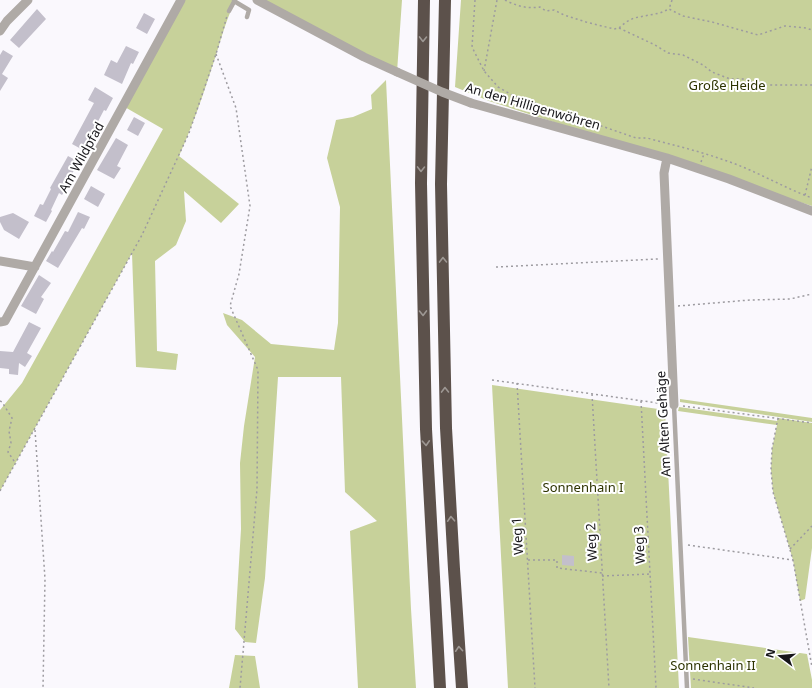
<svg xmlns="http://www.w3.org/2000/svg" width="812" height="688" viewBox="0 0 812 688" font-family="'Noto Sans',sans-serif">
	<rect width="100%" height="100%" fill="#faf8fd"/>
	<path fill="#c7d19a" d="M181,0h55c-9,17 -14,36 -20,55 -11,34 -22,68 -37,101l60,48 -18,19 -37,-32 2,30 -10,24 -21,16 2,90 21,3 -2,16 -40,-3 -4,-114 -132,238v-81l22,-27 141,-254 -40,-23z
		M257,0h145l-5,72z
		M461,0h351v206l-323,-105 -34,-14z
		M386,80l25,529 5,79h-58l-8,-157 27,-10 -32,-29 -4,-115h-63l-13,201 -9,65 -11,-1 -10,-13 6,-100 -1,-66 4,-37 11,-69 -28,-32 -4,-12 19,7 29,24 63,6 4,-27 2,-116 -13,-49 9,-38 17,-3 19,-8 -1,-14z
		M492,385l173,25 14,278h-171z
		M680,399l132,19v4l-132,-20z
		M679,407l98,14 1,-3 34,5v125l-7,51 -5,2 -7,-41 -20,-68 -2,-22 1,-21 5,-24 -99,-14z
		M688,637l119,17 5,26v8h-121z
		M235,655l20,1 5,32h-31z"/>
	<path fill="#c3bfcb" d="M37,9l9,10 -27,29 -9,-8z
		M144,13l11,6 -8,15 -11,-6z
		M126,46l13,6 -6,12 -2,-1 -9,21 -18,-9 7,-15 6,3z
		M3,50l10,6 -11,18 6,4 -8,13v-36z
		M95,87l18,11 -7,13 -2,-1 -21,40 -11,-6 22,-41 -6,-3z
		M134,117l11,6 -7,13 -11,-6z
		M116,138l12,7 -11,21 4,2 -7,11 -17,-9z
		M68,156l11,6 -12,20 3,1 -8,12 -3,-2 -8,17 1,1 -6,11 -12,-6 6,-12 3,1 8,-16 -1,-1z
		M91,186l14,8 -7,13 -14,-8z
		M78,212l12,5 -6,12 -2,-1 -24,40 -12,-7 6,-10 1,1 12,-21 3,1z
		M13,213l16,9 -10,17 -15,-9 -4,-8v-5z
		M39,275l12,8 -10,14 3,2 -8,15 -15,-8z
		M29,322l12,6 -14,25 5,3 -7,11 -6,-4 -1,12 -9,-1v-5l-9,-1v-17l13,1z
		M562,555l12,1v10l-12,-1z"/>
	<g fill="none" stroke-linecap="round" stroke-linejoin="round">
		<path stroke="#9d9ba0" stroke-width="1.5" stroke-dasharray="2 3" stroke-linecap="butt" d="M475,0l-3,47 12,24 14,16 14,8 124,43h11c26,7 52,13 77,22 31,10 58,27 88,38
			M505,0c11,6 23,9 35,7l6,4 8,-1 10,5 22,7 28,7 5,-1 7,-6 8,-4 26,-5 9,-4
			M672,0l-3,9 14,7 29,6 46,13 27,-9 21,2 6,2
			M619,28l36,17 13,8 15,2 20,10 9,7 18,7h16l11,6h55
			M216,54l20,54 14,98 -11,68 -9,32 28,64 -1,119 -17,199
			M484,71l13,-71
			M701,162l3,-8
			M805,195l7,-29
			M496,267l162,-8
			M678,306l72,-6 40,-1 22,-5
			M492,380l173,24
			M517,383l18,305
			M592,394l17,294
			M0,401l2,1 10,16 -3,13 2,12 -3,9 8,12
			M641,401l15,287
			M683,406l129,17
			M778,418l-6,31 -1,21 2,22 20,68 19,107
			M35,430l10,149 -2,109
			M0,491l142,-256 47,-102 27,-79 11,-38
			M688,545l105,15
			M790,549l22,-23
			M528,560h29v8l45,5
			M602,576l48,-2
			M693,679l61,9"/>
		<path stroke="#afaaa6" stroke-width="4.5" d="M234,1l15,9 -2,7
			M229,11l6,-11
			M674,405l13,283"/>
		<path stroke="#afaaa6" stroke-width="9" d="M257,0l107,57 33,15
			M0,31l7,-10 21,-21
			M471,103l196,55 62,21 83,32
			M667,158l-3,15 10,232
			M0,261l35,6
			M0,322l5,-1 176,-321"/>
		<path stroke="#5c514b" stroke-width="12" d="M424,0l-3,183 5,246 14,259
			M445,0l-4,184 5,244 8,141 8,119"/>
		<path stroke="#afaaa6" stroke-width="9" d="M397,72l45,20 29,11"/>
	</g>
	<defs><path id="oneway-chevron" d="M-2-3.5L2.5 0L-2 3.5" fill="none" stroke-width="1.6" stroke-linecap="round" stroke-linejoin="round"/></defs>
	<g stroke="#9d9793">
		<use href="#oneway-chevron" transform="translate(423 39) rotate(91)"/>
		<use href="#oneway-chevron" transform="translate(421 169) rotate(91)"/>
		<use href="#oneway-chevron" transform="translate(443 260) rotate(-91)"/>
		<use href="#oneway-chevron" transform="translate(423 313) rotate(89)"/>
		<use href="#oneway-chevron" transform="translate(445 390) rotate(-91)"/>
		<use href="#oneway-chevron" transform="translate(426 443) rotate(87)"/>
		<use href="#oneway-chevron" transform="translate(451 519) rotate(-93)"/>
		<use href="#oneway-chevron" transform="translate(459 649) rotate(-94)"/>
	</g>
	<g text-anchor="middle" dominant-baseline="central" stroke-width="4" stroke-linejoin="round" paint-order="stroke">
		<g font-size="13" fill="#2d3300" stroke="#fff">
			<text x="727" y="85">Große Heide</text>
			<text x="583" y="487">Sonnenhain I</text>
			<text x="713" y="665">Sonnenhain II</text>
		</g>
		<g font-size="13" fill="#161519" stroke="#fff">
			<text transform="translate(533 106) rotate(16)">An den Hilligenwöhren</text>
			<text transform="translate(81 157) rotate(-61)">Am Wildpfad</text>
			<text transform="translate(663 424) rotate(-93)">Am Alten Gehäge</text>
			<text transform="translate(517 536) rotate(-94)">Weg 1</text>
			<text transform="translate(591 542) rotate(-93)">Weg 2</text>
			<text transform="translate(639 545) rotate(-93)">Weg 3</text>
		</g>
	</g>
	<g transform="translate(780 656) rotate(286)" stroke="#ffffff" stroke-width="3" paint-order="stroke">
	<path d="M0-3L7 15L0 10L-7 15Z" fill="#161519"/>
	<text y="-6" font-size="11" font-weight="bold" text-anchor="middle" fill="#161519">N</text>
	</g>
</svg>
